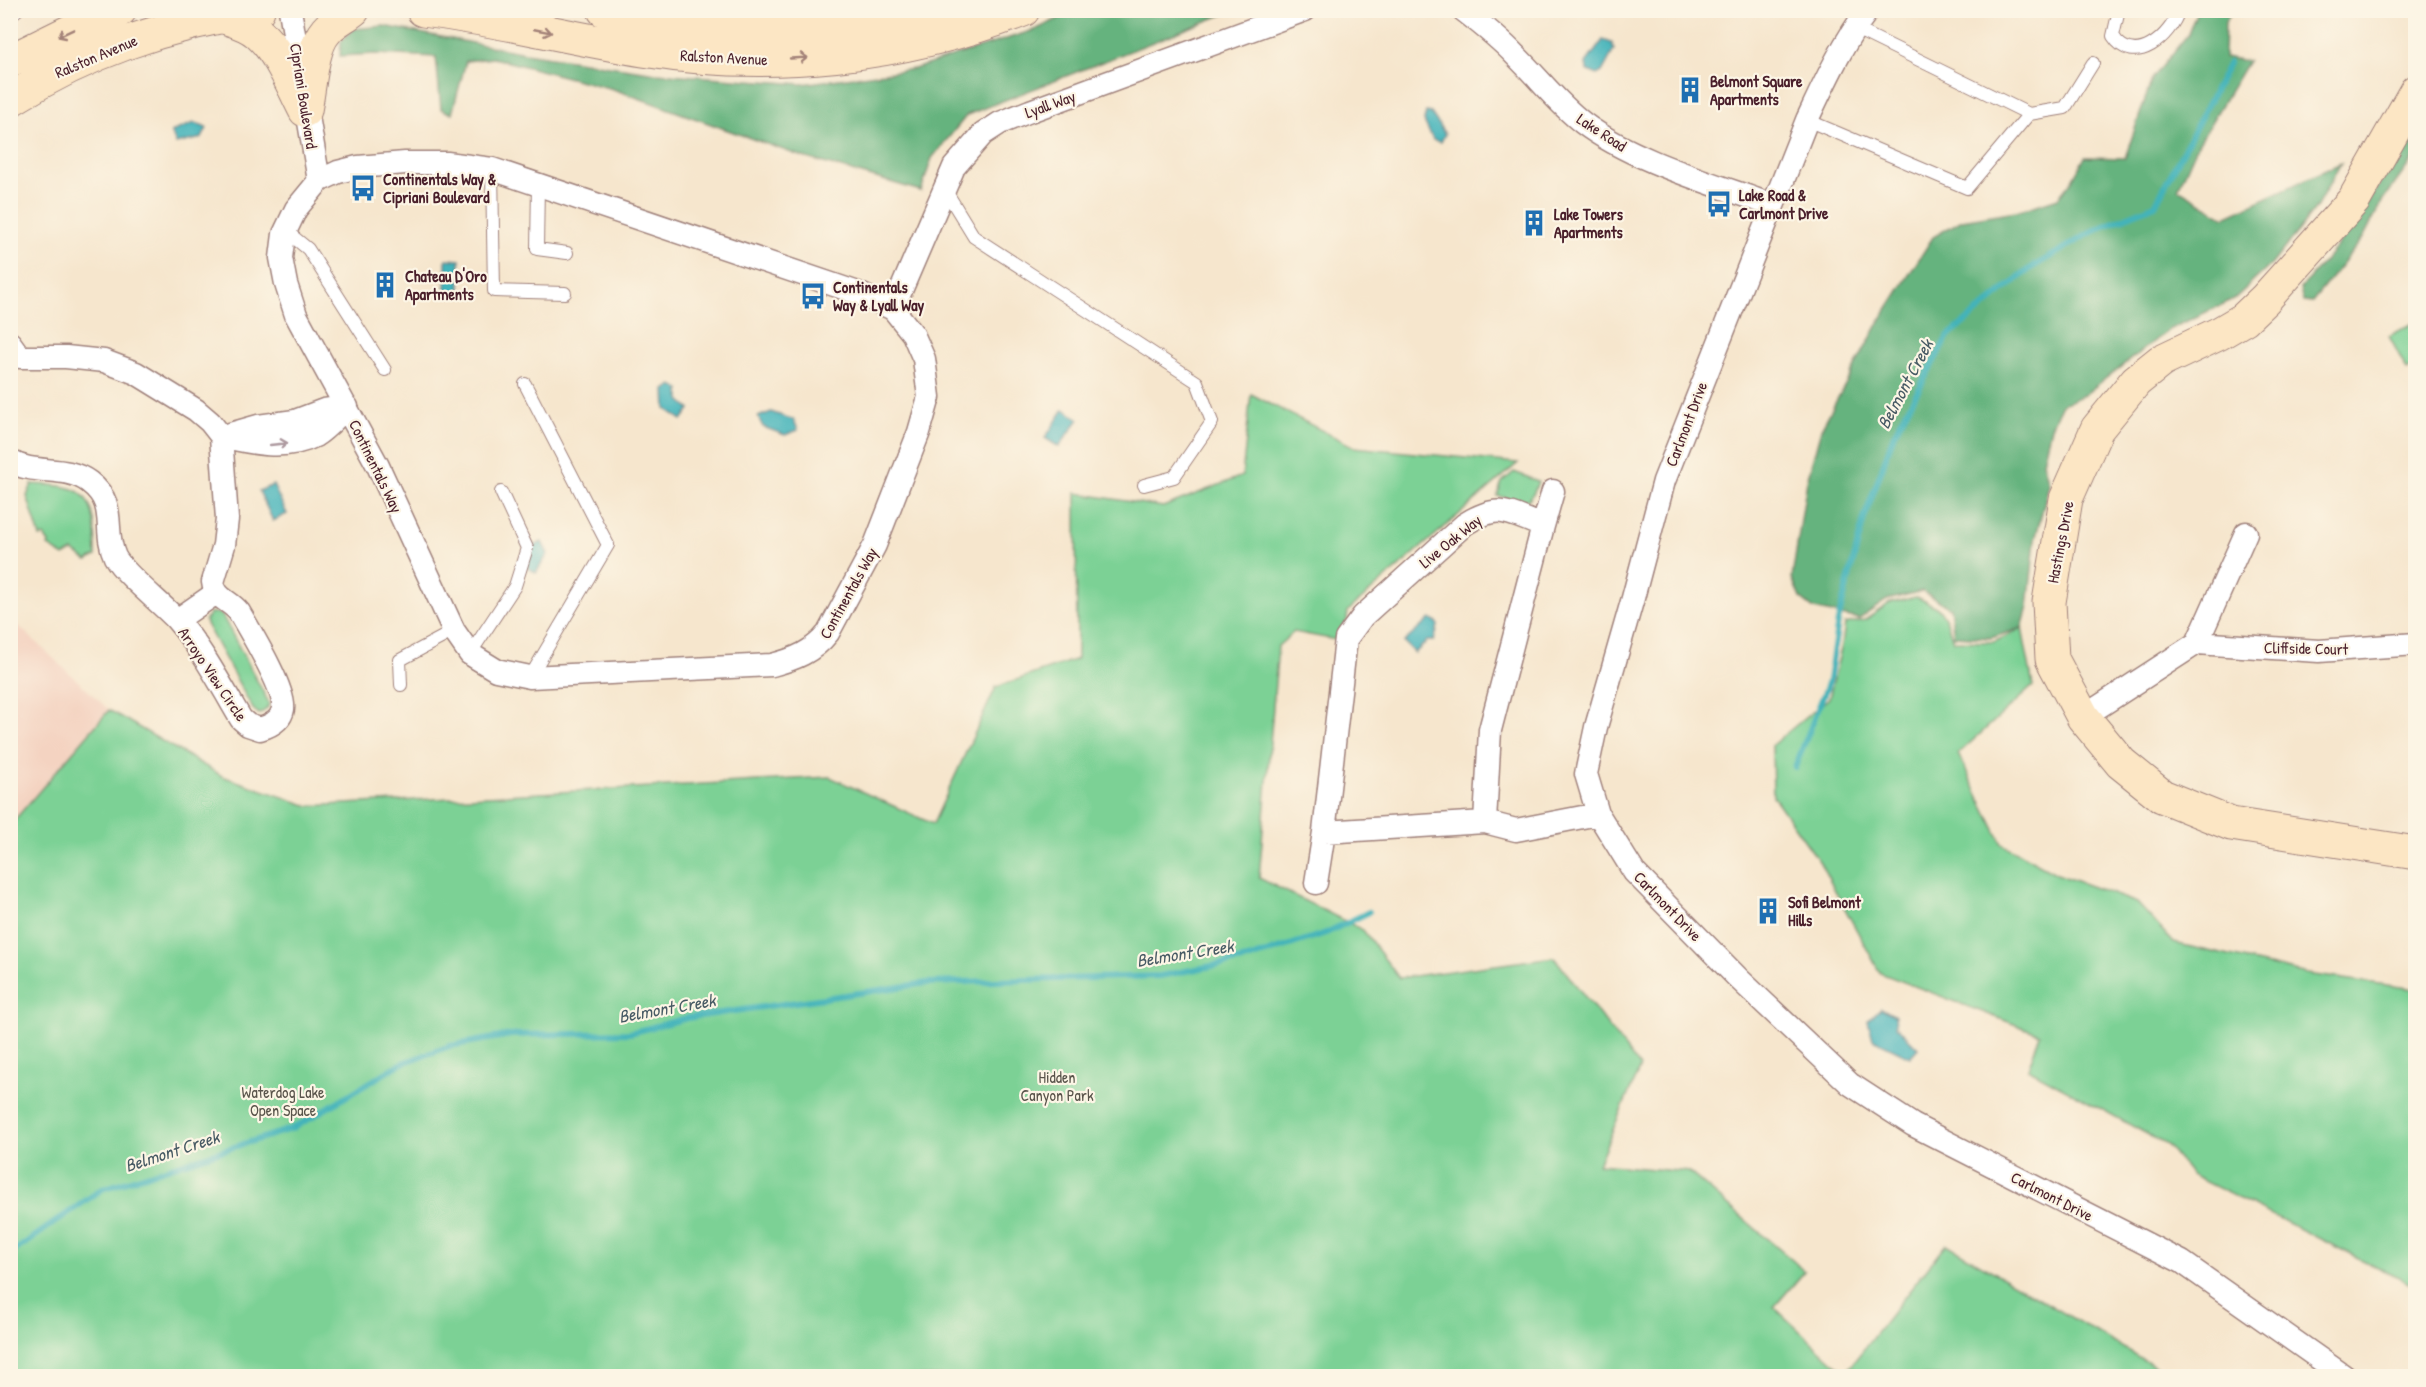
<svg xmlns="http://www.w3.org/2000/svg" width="2426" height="1387" viewBox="0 0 2426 1387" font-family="'Patrick Hand',sans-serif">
	<rect width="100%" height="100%" fill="#fcf5e5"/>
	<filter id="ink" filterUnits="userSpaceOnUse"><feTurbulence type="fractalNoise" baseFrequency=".0167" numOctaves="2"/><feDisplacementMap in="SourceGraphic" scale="12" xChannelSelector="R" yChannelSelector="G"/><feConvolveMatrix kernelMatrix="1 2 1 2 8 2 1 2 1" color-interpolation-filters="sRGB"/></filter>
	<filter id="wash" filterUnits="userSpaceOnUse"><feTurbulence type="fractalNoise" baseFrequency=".008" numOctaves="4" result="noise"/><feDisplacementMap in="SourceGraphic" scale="24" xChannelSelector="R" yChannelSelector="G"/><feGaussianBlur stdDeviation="1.35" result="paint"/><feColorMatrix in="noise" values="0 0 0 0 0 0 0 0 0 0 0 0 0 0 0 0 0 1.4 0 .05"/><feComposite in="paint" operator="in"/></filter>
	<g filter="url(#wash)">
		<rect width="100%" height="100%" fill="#f6e6cd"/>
		<path fill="#f4d3c1" d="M11,619l98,91 -98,114z"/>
		<path fill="#7cd195" stroke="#637860" stroke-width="1.5" d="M2415,322v43l-8,5 -18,-34z
			M1251,394l103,53 164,16 -170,148 -1,9 -11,20 -42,-8 -16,14 -19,232 104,52 36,48 155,-21 86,110 -42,97 91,8 116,99 -31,36 71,66 101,-129 225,132h-2160v-552l98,-114 113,66 87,30 521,-29 103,47 63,-137 81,-28 -1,-166 87,14 79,-31z
			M1514,472l24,9c-9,31 -17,18 -41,15l5,-14z
			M32,484c13,1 31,0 43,6 23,11 20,45 21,66l-9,5 -14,-10 -9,5 -16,-10 1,-3 -5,-7 -4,1 -13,-41z
			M1916,597c29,12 28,15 37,44l41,1 28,-14 11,58 -75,68 44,90 55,30 80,29 37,40 133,31 108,15v297l-224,-111 -24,-30 -139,-76 12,-35 -160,-61 -61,-112 -46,-65 -1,-51 57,-47 13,-53 3,-21 20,-4 25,-17z
			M210,613h9l4,4 46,86 -2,6 -8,5 -6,-5 -47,-85 -1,-4z"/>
		<path fill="#65b37e" stroke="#586954" stroke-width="1.5" d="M1074,11h158l-265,104 -35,43 -11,33 -118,-34 -190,-68 -120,-31 -27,3 -14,53 -11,-5 -5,-52 -61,-3 -35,2 1,-15 13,-12 30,-3 141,27 131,20 146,11 112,-15 123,-40z
			M2197,11h35l-7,11 -1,35 24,4 -50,83 -20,45 47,28 116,-54 -25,45 -44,56 -38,35 -64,30 -86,66 -22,9 -11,23 -8,35 6,22 -14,56 -7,67 -6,21 -31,10 -37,-2 -4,-28 -28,-17 -35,9 -28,19 -45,-10 -14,-11 -8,-20 15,-97 14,-52 60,-110 52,-82 29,-17 60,-10 36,-12 13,-16 14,-25 40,1 27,-79 36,-45z
			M2415,124v32l-33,46 -19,36 -51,64 -9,-1 -3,-12 37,-43 38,-55z"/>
		<path fill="#42b3ba" stroke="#466972" stroke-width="1.5" d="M1603,40l9,3 2,7 -12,22 -5,3 -10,-5 -1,-7z
			M1426,112l5,1 14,21 -4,8 -8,-2 -9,-19z
			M194,123l13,5 -5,10 -26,6 -5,-12z
			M446,259l14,1v32h-14z
			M672,385l8,4v11l10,9 -8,11 -16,-11 -1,-19z
			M1064,409l15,10 -20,28 -14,-9z
			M771,412l23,8 4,10 -13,5 -22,-8 -5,-10z
			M273,485l14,29 -14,7 -14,-30z
			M542,542l6,12 -12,19 -12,-8 4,-16z
			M1430,619l7,3 1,4 -4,15h-7l-12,12 -11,-11z
			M1881,1008l14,8 1,10 22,22 -8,9 -37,-18 -5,-18z"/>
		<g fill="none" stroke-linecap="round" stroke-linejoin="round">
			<path stroke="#42b3ba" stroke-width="6" d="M1795,767l34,-86 9,-60 26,-102 30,-85 54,-98 83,-68 66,-39 58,-24 74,-142
				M10,1254l92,-65 192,-61 106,-64 50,-18 61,-11 119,-2 57,-15 240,-35 233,-7 88,-17 78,-26 43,-21"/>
		</g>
	</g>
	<g filter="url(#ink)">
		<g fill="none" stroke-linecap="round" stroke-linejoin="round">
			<g stroke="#a0827c" stroke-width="14">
				<path id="lane" d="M2119,10l-6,26c21,33 58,0 66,-26
					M10,15l7,-5
					M1854,28l175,86
					M1807,120l160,68 62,-74 36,-6 28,-45
					M492,169l2,122 71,2
					M538,184l-1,65 30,4
					M944,188l30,49 223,145 15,40 -38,55 -30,8
					M286,231l22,18 77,121
					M525,384l83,161 -78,132
					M470,654l45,-68 12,-38 -26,-56
					M401,685l-1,-25 54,-29"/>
			</g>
			<g stroke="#a0827c" stroke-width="25">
				<path id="street" d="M290,10l29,171
					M1463,10c18,14 36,28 52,45 23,22 42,48 68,68 50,38 129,60 189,82
					M1868,10c-26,34 -43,72 -61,110l-143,361 -31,117 -37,129 -10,47 12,40 36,58 105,107 111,105 63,41 269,137 162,114
					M405,163h42l45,6 366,124 35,16 20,25 11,25 5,38 -10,35 -44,113 -47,88c-15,19 -33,26 -56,32l-242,12 -34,-7 -26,-16 -16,-23 -76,-165 -82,-151 -10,-31 -5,-26 3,-24 12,-25 23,-28 19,-9 20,-5z
					M893,309l61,-142 29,-33 17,-11 30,-12 275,-101
					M10,343l10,14h46l38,4 32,12 60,37 14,12 11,14 6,83 -3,26 -11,37c2,17 17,18 26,30 11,19 47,78 44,97 -2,12 -13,17 -23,20l-12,-4 -7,-6c-20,-34 -39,-70 -65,-100 -15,-16 -52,-45 -61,-62 -13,-28 4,-52 -26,-75 -24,-18 -54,-6 -79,-21
					M221,436c30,7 65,15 94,0 12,-7 22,-20 32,-29
					M223,436l35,-10 37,-5 29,-11 23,-3
					M1543,526l10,-35
					M177,620l39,-27
					M2197,643l49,-110
					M2083,717l114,-74 122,8 97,-7
					M1324,832l161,-10
					M1316,883l8,-51 22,-193 17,-23 102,-92c35,-22 42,-11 78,2l-53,204 -5,92 31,8 82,-16"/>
			</g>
			<g stroke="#a0827c" stroke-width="35">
				<path id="secondary" d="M423,10c74,9 146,28 220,40 127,21 259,7 380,-40
					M604,10c113,23 208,26 321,0
					M224,17c12,4 24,7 34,16 22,19 34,52 47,77
					M10,61l65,-32 45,-19
					M2416,91l-62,109 -89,99 -21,20 -24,14 -59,28 -25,20 -39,48 -31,70 -17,103 3,57 31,58 38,46 41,33 69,28 185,29
					M10,100c78,-49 157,-76 248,-90
					M305,110c5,-23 6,-62 21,-79 7,-9 18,-14 27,-21"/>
			</g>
			<use href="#lane" stroke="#fff" stroke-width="12"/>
			<use href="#street" stroke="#fff" stroke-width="22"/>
			<use href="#secondary" stroke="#fce6c4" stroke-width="33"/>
		</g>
		<defs><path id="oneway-shaft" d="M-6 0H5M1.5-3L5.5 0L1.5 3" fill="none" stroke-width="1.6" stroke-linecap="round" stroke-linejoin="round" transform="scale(1.5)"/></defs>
		<g stroke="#a38278">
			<use href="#oneway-shaft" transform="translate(543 31) rotate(11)"/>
			<use href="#oneway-shaft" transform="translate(66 33) rotate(155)"/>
			<use href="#oneway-shaft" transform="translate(799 58) rotate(-3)"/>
		</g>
		<use stroke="#ae9aa0" href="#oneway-shaft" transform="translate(279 444) rotate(-6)"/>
	</g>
	<defs>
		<g id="building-bare" transform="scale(2.07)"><path d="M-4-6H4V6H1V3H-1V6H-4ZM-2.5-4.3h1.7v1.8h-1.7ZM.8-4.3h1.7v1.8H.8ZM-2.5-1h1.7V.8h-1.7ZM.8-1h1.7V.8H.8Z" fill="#1f6fb2" stroke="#fcf5e5" stroke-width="2.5" paint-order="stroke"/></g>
		<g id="bus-bare" transform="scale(2.07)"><path d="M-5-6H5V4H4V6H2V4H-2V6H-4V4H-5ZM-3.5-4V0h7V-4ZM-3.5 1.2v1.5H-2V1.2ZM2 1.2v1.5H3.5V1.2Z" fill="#1f6fb2" stroke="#fcf5e5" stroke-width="2.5" paint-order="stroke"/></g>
	</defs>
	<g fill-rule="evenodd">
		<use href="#building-bare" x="1690" y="90"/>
		<use href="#bus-bare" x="363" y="188"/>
		<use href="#bus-bare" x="1719" y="204"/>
		<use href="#building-bare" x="1534" y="223"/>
		<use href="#building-bare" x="385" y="285"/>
		<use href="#bus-bare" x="813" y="296"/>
		<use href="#building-bare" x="1768" y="911"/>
	</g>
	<g text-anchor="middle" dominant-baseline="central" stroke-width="4.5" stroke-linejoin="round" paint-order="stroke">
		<g font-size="16" fill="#4a1f2b" stroke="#fcf5e5">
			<text transform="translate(96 56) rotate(-23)">Ralston Avenue</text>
			<text transform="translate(724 57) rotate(3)">Ralston Avenue</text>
			<text transform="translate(304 96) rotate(81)">Cipriani Boulevard</text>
			<text transform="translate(1050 104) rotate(-20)">Lyall Way</text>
			<text transform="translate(1602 132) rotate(33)">Lake Road</text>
			<text transform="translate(1686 424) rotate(-69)">Carlmont Drive</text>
			<text transform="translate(376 466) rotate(64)">Continentals Way</text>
			<text transform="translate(1450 541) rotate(-39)">Live Oak Way</text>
			<text transform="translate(2060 542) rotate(-79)">Hastings Drive</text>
			<text transform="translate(848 593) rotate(-61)">Continentals Way</text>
			<text transform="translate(2306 648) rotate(1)">Cliffside Court</text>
			<text transform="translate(213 674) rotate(56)">Arroyo View Circle</text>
			<text transform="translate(1668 906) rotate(46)">Carlmont Drive</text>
			<text transform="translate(2052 1196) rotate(27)">Carlmont Drive</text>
		</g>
		<g font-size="16" font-weight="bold" fill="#4a1f2b" stroke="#fcf5e5" text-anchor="start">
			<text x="1710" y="81">Belmont Square<tspan x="1710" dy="18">Apartments</tspan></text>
			<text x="383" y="179">Continentals Way &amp;<tspan x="383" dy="18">Cipriani Boulevard</tspan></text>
			<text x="1739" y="195">Lake Road &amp;<tspan x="1739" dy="18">Carlmont Drive</tspan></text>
			<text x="1554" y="214">Lake Towers<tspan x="1554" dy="18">Apartments</tspan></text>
			<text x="405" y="276">Chateau D'Oro<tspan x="405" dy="18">Apartments</tspan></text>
			<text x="833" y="287">Continentals<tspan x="833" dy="18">Way &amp; Lyall Way</tspan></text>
			<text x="1788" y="902">Sofi Belmont<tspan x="1788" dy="18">Hills</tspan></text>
		</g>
		<g font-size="16" fill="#59544b" stroke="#fcf5e5">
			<text x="1057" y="1077">Hidden<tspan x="1057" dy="18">Canyon Park</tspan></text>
			<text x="283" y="1092">Waterdog Lake<tspan x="283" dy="18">Open Space</tspan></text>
		</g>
		<g font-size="18" font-style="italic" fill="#475a64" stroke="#fcf5e5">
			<text transform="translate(1905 384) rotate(-62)">Belmont Creek</text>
			<text transform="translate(1185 953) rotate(-9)">Belmont Creek</text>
			<text transform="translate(667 1008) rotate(-10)">Belmont Creek</text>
			<text transform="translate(172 1151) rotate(-18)">Belmont Creek</text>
		</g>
	</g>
	<rect width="2426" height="1387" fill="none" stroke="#fcf5e5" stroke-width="36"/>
</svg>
